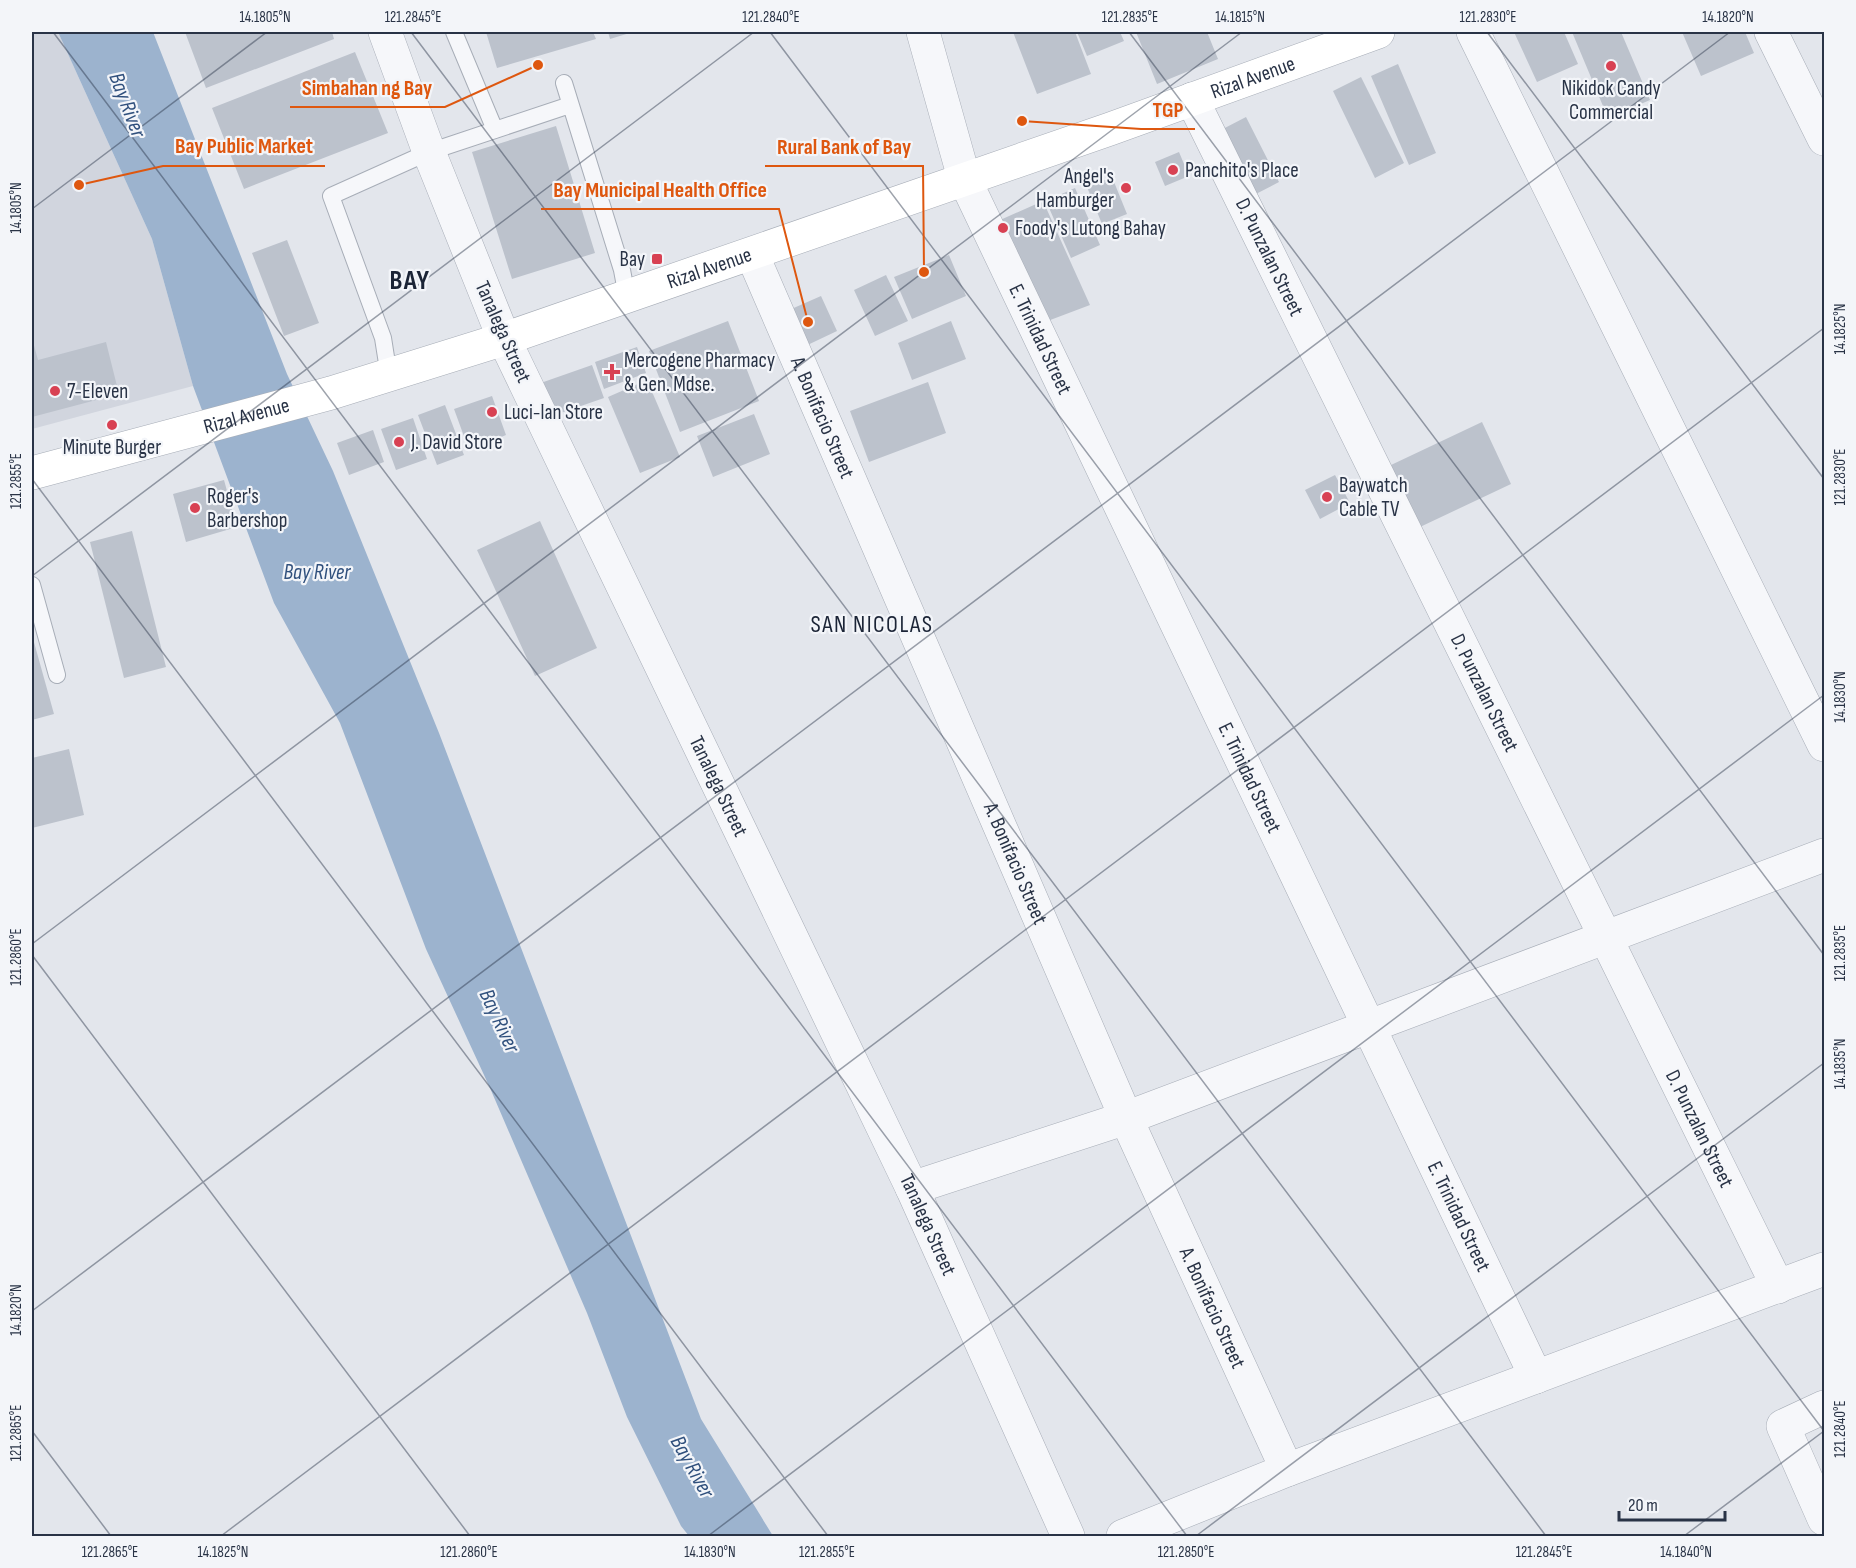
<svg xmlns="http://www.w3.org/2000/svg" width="1856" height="1568" viewBox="0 0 1856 1568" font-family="'Sofia Sans Condensed',sans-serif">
	<rect width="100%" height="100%" fill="#e3e6ec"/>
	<path fill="#d1d5de" d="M32,32h26l94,207 41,147 -161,43z"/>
	<path fill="#9cb3ce" d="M58,32h95l134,342 46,97 106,262 262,686 72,117h-84l-8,-10 -54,-109 -40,-104 -97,-225 -64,-139 -86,-226 -66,-120 -81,-217 -41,-147z"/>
	<path fill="#bcc2cc" d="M185,32h147l2,7 -128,49z
		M486,32h107l3,7 -99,29z
		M608,32h25l-23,7z
		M1013,32h62l16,42 -54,20z
		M1077,32h43l4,9 -37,15z
		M1136,32h71l11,27 -61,25z
		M1514,32h50l14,32 -41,18z
		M1572,32h49l29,68 -42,18z
		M1682,32h63l9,21 -53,23z
		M355,52l33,81 -144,56 -32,-81z
		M1398,64l38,89 -27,12 -38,-89z
		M1361,77l43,86 -29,15 -42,-87z
		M1246,117l33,65 -27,14 -33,-65z
		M556,126l39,127 -83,26 -40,-127z
		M1179,152l10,24 -24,10 -10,-24z
		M1112,177l15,37 -25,10 -15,-37z
		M1075,188l25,57 -29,13 -25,-57z
		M1043,201l47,104 -53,20 -48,-100z
		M287,240l32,83 -35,13 -32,-83z
		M949,255l17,41 -54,23 -18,-42z
		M886,275l22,46 -33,15 -21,-46z
		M821,296l16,35 -40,19 -17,-36z
		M728,321l31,80 -79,31 -31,-81z
		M951,321l15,38 -54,21 -14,-37z
		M32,338l6,22 68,-18 13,52 -87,23z
		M637,347l9,26 -42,16 -9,-27z
		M592,365l12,33 -58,20 -11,-33z
		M647,380l33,77 -40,16 -32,-76z
		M928,382l18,51 -77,29 -19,-51z
		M492,396l14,39 -37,15 -15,-41z
		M445,405l19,50 -27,10 -19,-50z
		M754,414l16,40 -57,23 -16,-41z
		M413,418l14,41 -31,11 -15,-41z
		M1482,422l29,62 -91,43 -29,-62z
		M373,430l11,32 -35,13 -12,-32z
		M1335,475l15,28 -30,16 -15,-29z
		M224,480l13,47 -51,15 -13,-48z
		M540,521l57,127 -62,28 -58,-126z
		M132,531l34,136 -42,11 -34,-136z
		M32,635l22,79 -22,6z
		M69,749l15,66 -52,13v-70z"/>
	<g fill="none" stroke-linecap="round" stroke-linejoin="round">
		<g stroke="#a7adb7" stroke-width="18">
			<path id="service" d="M454,32l41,98
				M564,83l58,187 5,27
				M389,376l-6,-38 -52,-142 98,-44 141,-47
				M32,585l25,90"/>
		</g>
		<g stroke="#a7adb7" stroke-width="34">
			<g id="minor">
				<path d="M385,32l44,120 75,187"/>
				<path id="s1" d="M923,32l41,146 572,1199"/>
				<path d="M1473,32l351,713"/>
				<path id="s2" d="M1192,99l586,1188"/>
				<path id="s3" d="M752,254l374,864 161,352"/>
				<path d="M912,1188l214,-70 698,-263"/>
				<path d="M1824,1407l-41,19 41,93"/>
				<path d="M1123,1536l164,-66 537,-201"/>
			</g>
		</g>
		<g stroke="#a7adb7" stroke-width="34">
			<g id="tertiary">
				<path d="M1771,32l53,107"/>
				<path id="s4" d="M504,339l408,849 156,348"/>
			</g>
		</g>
		<g stroke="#a7adb7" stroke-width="34">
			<g id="secondary">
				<path id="s5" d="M32,473l299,-80 173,-54 606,-210 268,-97"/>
			</g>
		</g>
		<use href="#service" stroke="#f6f7fa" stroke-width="16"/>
		<use href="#minor" stroke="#f6f7fa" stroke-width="33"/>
		<use href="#tertiary" stroke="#f6f7fa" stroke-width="33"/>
		<use href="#secondary" stroke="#fff" stroke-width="33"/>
	</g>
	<path fill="none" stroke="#293346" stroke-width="1.5" stroke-opacity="0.45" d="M53,32l1134,1504M411,32l1135,1504M770,32l1054,1399M1129,32l695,923M1487,32l337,447M32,209l235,-177M32,479l796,1057M32,576l722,-544M32,944l1210,-912M32,955l438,581M32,1311l1698,-1279M32,1431l79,105M221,1536l1603,-1208M708,1536l1116,-841M1196,1536l628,-473M1684,1536l140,-105"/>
	<g fill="#d84153" stroke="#f3f5f9" stroke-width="2">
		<circle cx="1611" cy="66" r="6"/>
		<circle cx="1173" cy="170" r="6"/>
		<circle cx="1126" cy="188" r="6"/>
		<circle cx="1003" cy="228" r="6"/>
		<rect x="651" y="253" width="12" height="12" rx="3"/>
		<path d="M609 363h6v6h6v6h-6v6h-6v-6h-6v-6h6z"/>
		<circle cx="55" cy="391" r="6"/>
		<circle cx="492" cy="412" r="6"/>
		<circle cx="112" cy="425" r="6"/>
		<circle cx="399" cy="442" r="6"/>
		<circle cx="1327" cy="497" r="6"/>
		<circle cx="195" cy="508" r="6"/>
	</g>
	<g text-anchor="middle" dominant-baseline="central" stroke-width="4.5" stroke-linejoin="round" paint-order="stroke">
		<g font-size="21" fill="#293346" stroke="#f3f5f9">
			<text stroke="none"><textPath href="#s5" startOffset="1284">Rizal Avenue</textPath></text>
			<text stroke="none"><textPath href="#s2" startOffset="176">D. Punzalan Street</textPath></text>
			<text stroke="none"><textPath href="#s5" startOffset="708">Rizal Avenue</textPath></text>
			<text transform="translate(503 332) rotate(66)">Tanalega Street</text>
			<text stroke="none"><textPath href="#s1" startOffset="330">E. Trinidad Street</textPath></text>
			<text stroke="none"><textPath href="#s5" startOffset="222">Rizal Avenue</textPath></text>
			<text stroke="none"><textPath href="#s3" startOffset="178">A. Bonifacio Street</textPath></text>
			<text stroke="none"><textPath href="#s2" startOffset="662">D. Punzalan Street</textPath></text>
			<text stroke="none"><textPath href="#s1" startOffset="816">E. Trinidad Street</textPath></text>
			<text stroke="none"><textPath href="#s4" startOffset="496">Tanalega Street</textPath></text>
			<text stroke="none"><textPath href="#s3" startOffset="664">A. Bonifacio Street</textPath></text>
			<text stroke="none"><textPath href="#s2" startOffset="1148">D. Punzalan Street</textPath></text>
			<text stroke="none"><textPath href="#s1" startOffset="1302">E. Trinidad Street</textPath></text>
			<text stroke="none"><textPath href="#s4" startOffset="982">Tanalega Street</textPath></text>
			<text stroke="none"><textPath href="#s3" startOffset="1150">A. Bonifacio Street</textPath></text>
		</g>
		<g font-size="21" fill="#293346" stroke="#f3f5f9" text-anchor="start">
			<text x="1611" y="88" text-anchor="middle">Nikidok Candy<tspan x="1611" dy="24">Commercial</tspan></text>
			<text x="1185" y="170">Panchito's Place</text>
			<text x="1114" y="176" text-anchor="end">Angel's<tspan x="1114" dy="24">Hamburger</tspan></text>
			<text x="1015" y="228">Foody's Lutong Bahay</text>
			<text x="645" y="259" text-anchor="end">Bay</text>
			<text x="624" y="360">Mercogene Pharmacy<tspan x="624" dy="24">&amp; Gen. Mdse.</tspan></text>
			<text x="67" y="391">7-Eleven</text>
			<text x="504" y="412">Luci-lan Store</text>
			<text x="411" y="442">J. David Store</text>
			<text x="112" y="447" text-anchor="middle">Minute Burger</text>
			<text x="1339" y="485">Baywatch<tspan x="1339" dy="24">Cable TV</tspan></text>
			<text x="207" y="496">Roger's<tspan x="207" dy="24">Barbershop</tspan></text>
		</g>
		<g font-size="22" font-style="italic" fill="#30507d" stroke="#f3f5f9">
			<text transform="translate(127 105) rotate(69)">Bay River</text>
			<text x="317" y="572">Bay River</text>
			<text transform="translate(499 1021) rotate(65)">Bay River</text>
			<text transform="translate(692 1467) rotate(61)">Bay River</text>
		</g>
		<g font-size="24" letter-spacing="1.5" fill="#1b2436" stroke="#f3f5f9">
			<text x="872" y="624">SAN NICOLAS</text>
		</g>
		<g font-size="27" font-weight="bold" letter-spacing="1.5" fill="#1b2436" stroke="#f3f5f9">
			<text x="410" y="281">BAY</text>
		</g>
	</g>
	<path fill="none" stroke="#de570f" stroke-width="2" d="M538 65L445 107H290M1022 121L1141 129H1195M79 185L163 166H325M924 272L923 166H765M808 322L779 209H541"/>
	<g fill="#de570f" stroke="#f3f5f9" stroke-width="2">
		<circle cx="538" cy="65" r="6"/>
		<circle cx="1022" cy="121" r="6"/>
		<circle cx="79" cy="185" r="6"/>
		<circle cx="924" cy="272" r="6"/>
		<circle cx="808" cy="322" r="6"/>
	</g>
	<g font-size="22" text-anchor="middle" font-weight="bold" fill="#de570f" stroke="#f3f5f9" stroke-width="4.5" stroke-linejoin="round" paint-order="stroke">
		<text x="367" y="95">Simbahan ng Bay</text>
		<text x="1168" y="117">TGP</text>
		<text x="244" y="153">Bay Public Market</text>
		<text x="844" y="154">Rural Bank of Bay</text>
		<text x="660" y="197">Bay Municipal Health Office</text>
	</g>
	<rect width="1856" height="1568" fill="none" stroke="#f3f5f9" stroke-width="66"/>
	<path d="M1619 1511v9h106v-9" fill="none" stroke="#293346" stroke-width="3"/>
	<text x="1628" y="1511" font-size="18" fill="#293346" stroke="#f3f5f9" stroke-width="4.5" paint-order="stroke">20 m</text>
	<rect x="33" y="33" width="1790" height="1502" fill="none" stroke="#293346" stroke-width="2"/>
	<g font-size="15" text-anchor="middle" fill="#293346">
		<text x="265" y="22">14.1805°N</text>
		<text x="413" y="22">121.2845°E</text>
		<text x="771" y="22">121.2840°E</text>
		<text x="1130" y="22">121.2835°E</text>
		<text x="1240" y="22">14.1815°N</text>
		<text x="1488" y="22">121.2830°E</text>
		<text x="1728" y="22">14.1820°N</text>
		<text transform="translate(16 208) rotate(-90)" y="5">14.1805°N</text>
		<text transform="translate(1840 329) rotate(-90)" y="5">14.1825°N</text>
		<text transform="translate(1840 477) rotate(-90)" y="5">121.2830°E</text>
		<text transform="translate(16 481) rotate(-90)" y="5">121.2855°E</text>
		<text transform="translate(1840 697) rotate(-90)" y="5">14.1830°N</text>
		<text transform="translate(1840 953) rotate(-90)" y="5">121.2835°E</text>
		<text transform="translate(16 957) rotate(-90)" y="5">121.2860°E</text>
		<text transform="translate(1840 1064) rotate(-90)" y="5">14.1835°N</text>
		<text transform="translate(16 1310) rotate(-90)" y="5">14.1820°N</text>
		<text transform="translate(1840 1429) rotate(-90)" y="5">121.2840°E</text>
		<text transform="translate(16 1433) rotate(-90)" y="5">121.2865°E</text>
		<text x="110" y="1557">121.2865°E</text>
		<text x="223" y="1557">14.1825°N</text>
		<text x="469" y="1557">121.2860°E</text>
		<text x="710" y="1557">14.1830°N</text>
		<text x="827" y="1557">121.2855°E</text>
		<text x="1186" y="1557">121.2850°E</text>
		<text x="1544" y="1557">121.2845°E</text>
		<text x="1686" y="1557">14.1840°N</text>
	</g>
</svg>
